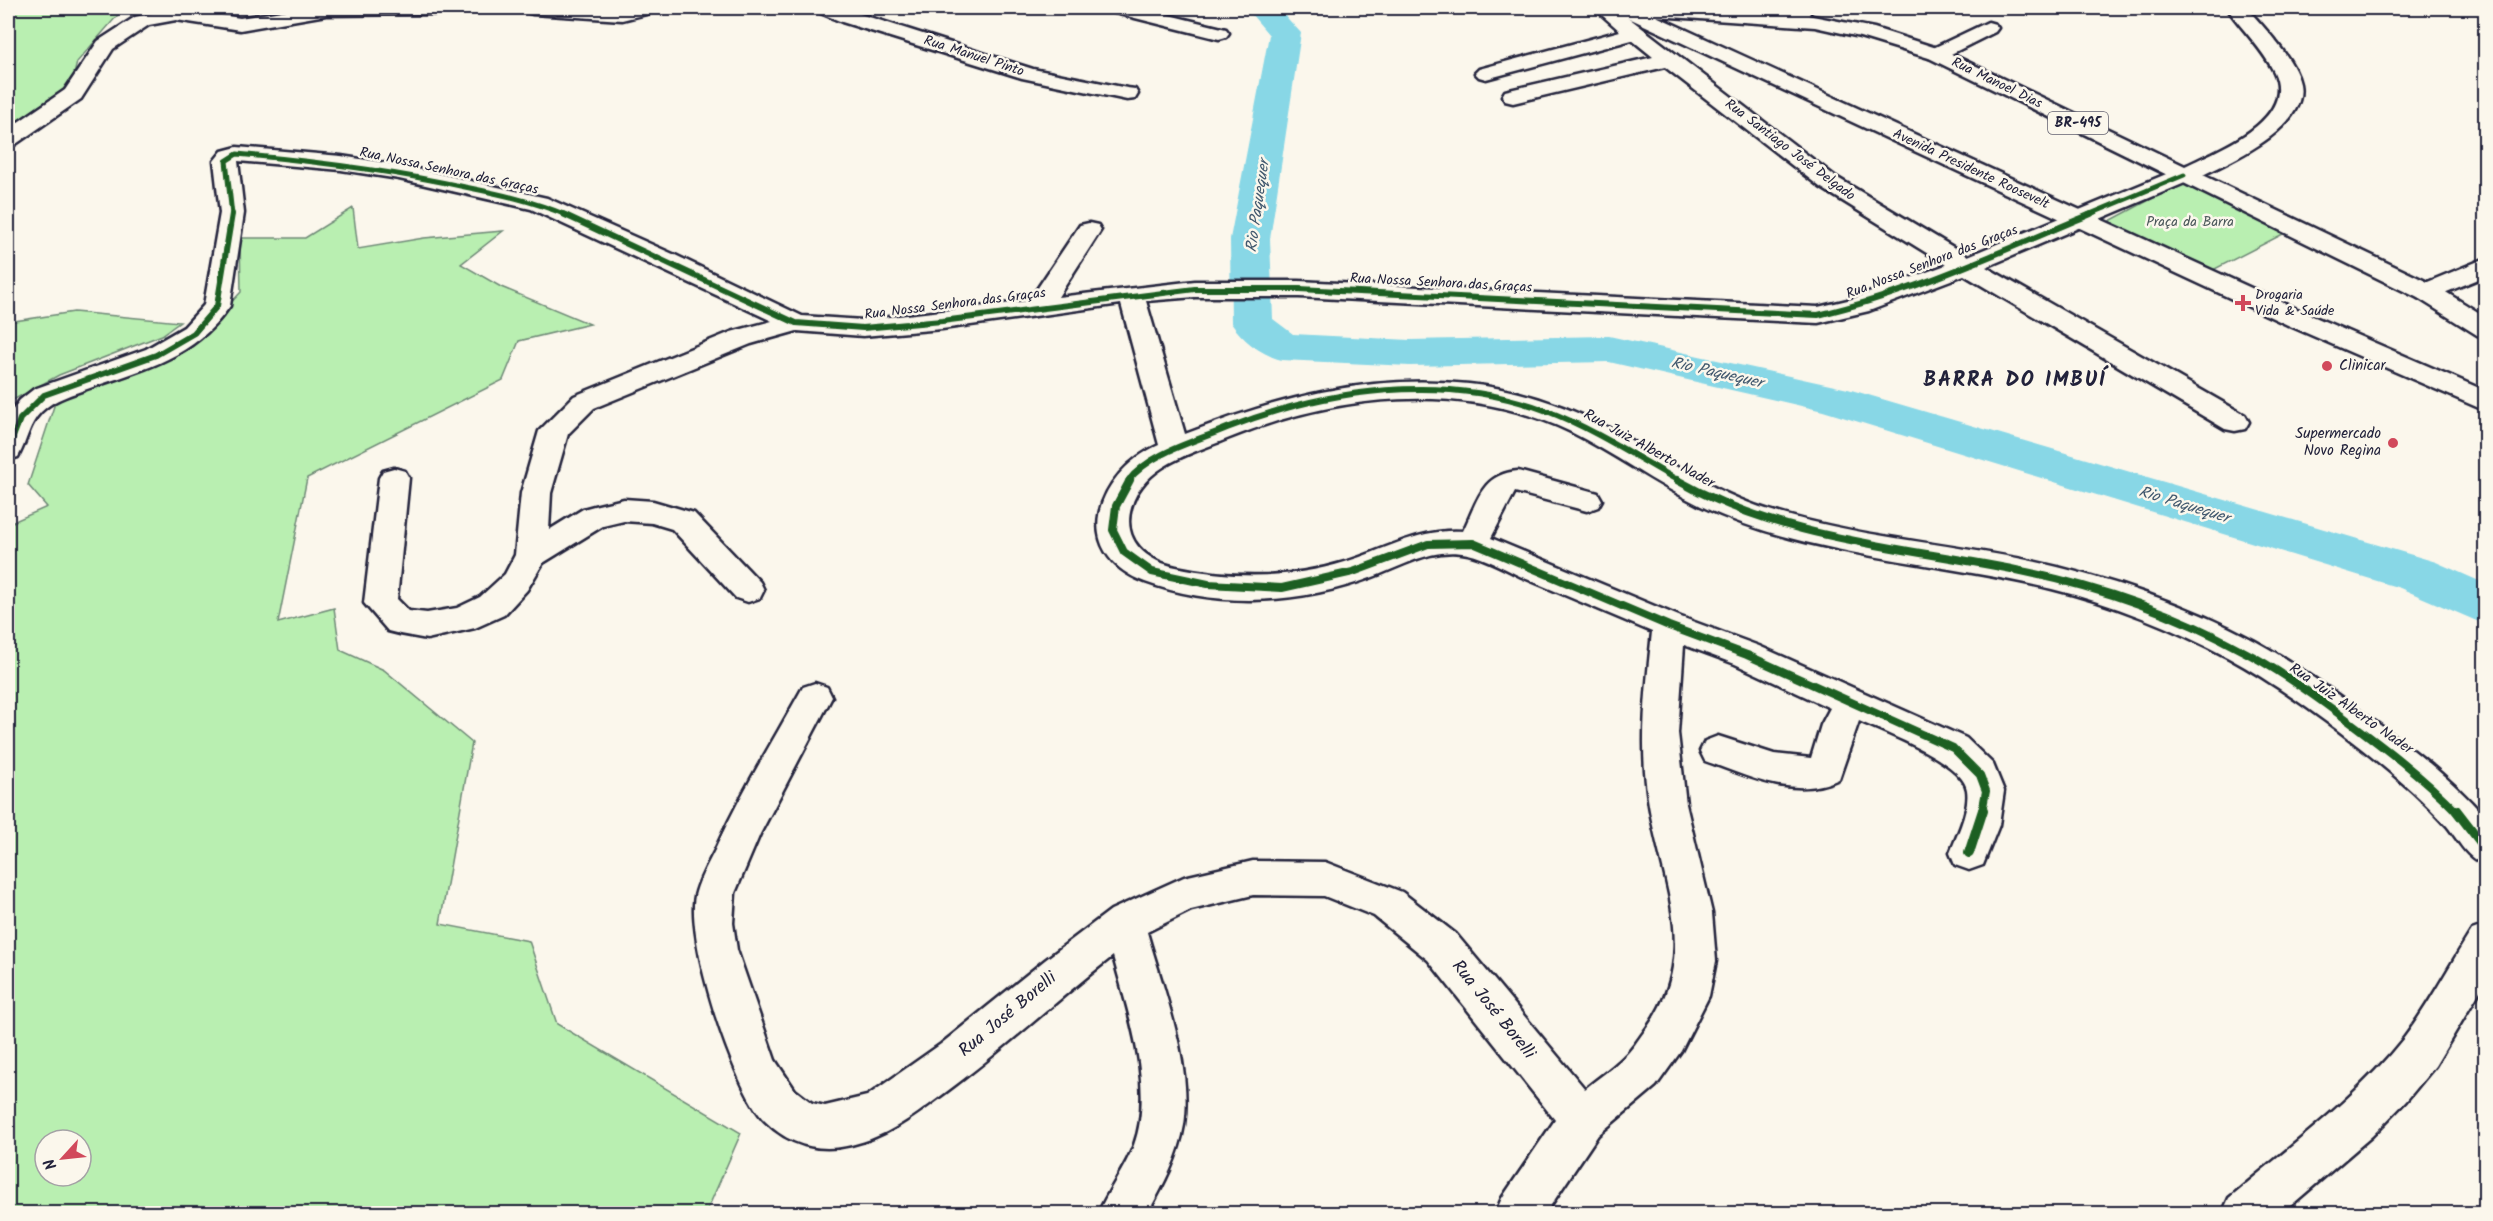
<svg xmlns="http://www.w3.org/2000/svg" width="2493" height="1221" viewBox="0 0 2493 1221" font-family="Kalam,sans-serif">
	<rect width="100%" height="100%" fill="#fbf7ec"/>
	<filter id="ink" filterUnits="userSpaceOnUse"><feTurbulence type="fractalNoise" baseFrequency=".0167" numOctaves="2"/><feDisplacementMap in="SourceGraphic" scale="12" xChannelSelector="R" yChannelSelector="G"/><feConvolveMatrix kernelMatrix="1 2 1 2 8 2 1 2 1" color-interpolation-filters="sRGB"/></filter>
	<g filter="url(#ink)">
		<path fill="#b9efb1" stroke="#6e8876" stroke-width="1.5" fill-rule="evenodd" d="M8,8h70l-4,5 50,-5 -47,54 -6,25 -63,40z
			M2187,180l100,52 -74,38 -107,-47z
			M353,208l5,41 66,-11 79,-7 -42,33 40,23 89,37 -71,17 -16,39 -196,98 -29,145 56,-15 6,42 44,20 88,73 -32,181 89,17 28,83 184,109 -35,80 -698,1v-690l39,-17 -19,-22 28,-85 25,-14 105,-36 55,-58 -1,-54h65zM45,1140h36v36h-36z
			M74,312l106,10 -18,13 -103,40 -48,26 -3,10v-89z"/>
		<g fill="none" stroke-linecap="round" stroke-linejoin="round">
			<path fill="#88d7e6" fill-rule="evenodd" d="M1246,8h32l23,25 -31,206 3,80 20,15 117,6 199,-4 239,53 588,173 50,22v41l-86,-37 -577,-177 -214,-49 -199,4 -128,-6c-20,-5 -39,-19 -51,-37l-1,-84 39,-204z"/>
			<g stroke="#22223b" stroke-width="5">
				<path id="minor" d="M176,8l64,10 60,-10h155l-3,4 -7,2 -119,1 -86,15 -64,-10 -27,5 -36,24 -32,50 -65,45 -8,2v-17l57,-39 33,-49 37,-24z
					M523,8h134l-3,4 -32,8 -89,-6 -7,-2z
					M815,8h26l192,61 94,19 8,1 3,5 -3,5 -8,1 -105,-22 -180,-56 -24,-10z
					M1108,8h32l86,21 3,4 -3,4 -7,2 -108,-27z
					M1594,8h22l220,169 132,79 208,-86h16l4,5 -4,5 -206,87 259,148 4,7 -4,7 -10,2 -10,-2 -261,-154 -95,36 -51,12 -519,-26h-104l-49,4 39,133c93,-36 184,-61 284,-50 50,5 98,22 142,45 52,28 101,63 158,81 84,26 173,33 258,50 79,17 157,43 228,81 35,19 68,43 101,67 47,33 92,67 130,110v47c-19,-6 -27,-24 -39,-39 -11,-12 -22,-23 -34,-34 -51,-46 -124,-101 -184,-134 -56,-30 -116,-54 -177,-69 -87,-21 -176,-28 -262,-51 -30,-8 -60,-18 -89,-32 -46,-22 -87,-53 -132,-75 -109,-51 -234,-36 -342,8 -36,15 -84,26 -96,69 -9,32 15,53 45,59 57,12 113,12 169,-5 40,-12 74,-34 118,-31 15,-30 18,-57 55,-60l80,22 4,7 -4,7 -11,4 -72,-19 -24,46 190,79 78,29 207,92 27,26 11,27 -5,34 -16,40 -14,5 -14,-5 -5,-12c7,-18 20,-43 17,-63 -4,-28 -83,-58 -108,-69l-20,58c-44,21 -91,-3 -134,-18l-5,-10 5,-10 13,-5 56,18 37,4 10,-33 9,-17 -95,-44 -51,-19 -6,88 8,71 26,109 4,48 -7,35 -28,55 -25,35 -58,49 -53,79h-50l7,-16 53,-78 -127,-160 -54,-44 -50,-20 -71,-1 -62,15 -44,22c16,57 46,133 37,193 -5,31 -21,61 -37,89h-49c10,-24 27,-45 36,-69 21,-59 -6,-132 -21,-189 -59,46 -114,98 -175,142 -27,20 -53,39 -87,47 -32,8 -62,0 -86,-24 -31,-30 -82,-188 -69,-229 4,-14 12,-28 19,-42 25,-56 58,-109 88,-163l12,-4 12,4 5,10 -72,137 -25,59 -2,30 4,27 38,110 20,30 17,13 13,3 42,-10 74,-52 104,-84 66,-50 73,-33 69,-16 72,1 77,30 54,42 129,155c13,-11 27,-20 39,-32 8,-7 14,-17 20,-25 58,-76 19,-144 5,-227 -10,-58 -3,-115 3,-173 -43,-18 -87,-37 -130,-55 -17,-8 -36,-19 -54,-23 -34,-8 -65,12 -95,23 -72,27 -155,32 -228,5 -78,-30 -48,-110 14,-137l-38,-141 -179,25 -79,7 -66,-5 -46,13 -157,64 -26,26 -17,59 -2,37 34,-21 11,-3 30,-7 29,2 41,12 66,69 4,8 -4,8 -12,4 -12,-4 -64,-69 -20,-6 -28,-2 -21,5 -60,37 -16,27 -23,25 -29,13 -48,11 -27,-5 -12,-3 -24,-28 15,-125 4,-7 11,-3 11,3 4,7 -12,121 12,12 18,2 30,-5 23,-11 25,-23 10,-19 6,-62 18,-62 35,-35 157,-64 41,-11 -241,-112 -132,-30 -58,-9 -103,-9 6,52 -14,93c-36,52 -83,62 -140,82 -17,6 -36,11 -49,24 -13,13 -14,30 -23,45l-10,3v-44l12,-16 14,-11 112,-40 38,-22 20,-22 16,-92 -6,-52 8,-10 15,-4 104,9 58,9 148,33 126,56 129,62 61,4 166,-19 51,-76 9,-2 9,2 3,5 -43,67 137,-16h104l519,26 34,-8 94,-34 -126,-78 -155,-120 -152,36 -8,-2 -3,-5 3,-5 148,-34 -21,-17 -146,39 -7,-2 -4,-4 4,-4 141,-38z
					M1792,8h20l-7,16h-14l-3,-4z
					M1988,22l7,2 3,4 -3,4 -52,26h-14l-3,-4 3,-4z
					M2486,258v18l-59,24 -9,-2 -4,-6 4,-6z
					M2486,925v56l-51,85 -29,35 -34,35 -91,78h-59l7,-16c60,-51 126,-98 175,-160 25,-33 45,-72 68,-108z"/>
			</g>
			<g stroke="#22223b" stroke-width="5">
				<path id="major" d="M1613,8h87l97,5 77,15 69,22 242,116c33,-16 112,-46 89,-94 -12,-24 -32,-42 -47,-64h20c16,19 48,51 53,76 8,43 -66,76 -97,91l233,111 50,31v20l-9,-2 -59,-37 -489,-240 -69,-21 -45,-10 -159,-11 652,298 178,77v20l-196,-85 -674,-314z"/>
			</g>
			<use href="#minor" fill="#fbf7ec" fill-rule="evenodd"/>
			<use href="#major" fill="#fbf7ec" fill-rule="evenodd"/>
			<g stroke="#fbf7ec" stroke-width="8">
				<path id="cycleway-far3" d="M232,215l-6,-54 11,-7c77,7 152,16 228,33 35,7 68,14 101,28
					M2088,215l96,-40"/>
			</g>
			<g stroke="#fbf7ec" stroke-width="9">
				<path id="cycleway-far2" d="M563,214l233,109 67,5 79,-7 253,-32h104l519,26c94,-22 184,-64 273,-101
					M8,450l12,-31 24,-24 112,-40 38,-22 23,-27 15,-92
					M1128,481c23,-29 66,-39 99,-53 99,-39 218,-56 320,-17 47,18 89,46 132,70"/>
			</g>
			<g stroke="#fbf7ec" stroke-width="11">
				<path id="cycleway-far1" d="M1130,480l-14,26 -3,24 11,22 28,20 56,12 74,4 71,-16 75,-28 45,-1 196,83 78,29 206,93 27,27 6,16 -4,21
					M1677,480c107,61 231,67 349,92 76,16 150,42 217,79 35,18 67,42 99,65 40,30 80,60 115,96"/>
			</g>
			<g stroke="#fbf7ec" stroke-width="14">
				<path id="cycleway" d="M2456,810l30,39
					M1969,853l14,-43"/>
			</g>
			<use href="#cycleway-far3" stroke="#1b5e20" stroke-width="5"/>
			<use href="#cycleway-far2" stroke="#1b5e20" stroke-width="6"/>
			<use href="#cycleway-far1" stroke="#1b5e20" stroke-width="8"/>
			<use href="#cycleway" stroke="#1b5e20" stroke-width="10"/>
		</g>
	</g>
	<g fill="#d1495b" stroke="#fbf7ec" stroke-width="2">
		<path d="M2240 294h6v6h6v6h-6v6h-6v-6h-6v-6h6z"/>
		<circle cx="2327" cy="366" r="6"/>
		<circle cx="2393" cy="443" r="6"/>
	</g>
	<g text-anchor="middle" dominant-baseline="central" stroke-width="5" stroke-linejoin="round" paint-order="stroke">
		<g font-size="14" fill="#22223b" stroke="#fbf7ec">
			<text transform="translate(974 56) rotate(18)">Rua Manuel Pinto</text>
			<text transform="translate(1997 83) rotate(26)">Rua Manoel Dias</text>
			<text transform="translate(1790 150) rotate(37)">Rua Santiago José Delgado</text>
			<text transform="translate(1971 169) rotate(25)">Avenida Presidente Roosevelt</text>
			<text transform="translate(449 171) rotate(12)">Rua Nossa Senhora das Graças</text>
			<text transform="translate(1932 262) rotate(-21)">Rua Nossa Senhora das Graças</text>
			<text transform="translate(1441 283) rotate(3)">Rua Nossa Senhora das Graças</text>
			<text transform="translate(955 304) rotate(-7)">Rua Nossa Senhora das Graças</text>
		</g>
		<rect fill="#fbf7ec" stroke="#636270" stroke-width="1.5" x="2048" y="112" width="60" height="22" rx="4.5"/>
		<g font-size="14" font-weight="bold" fill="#22223b">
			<text x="2078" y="123">BR-495</text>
		</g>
		<g font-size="14" fill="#485558" stroke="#fbf7ec">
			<text x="2190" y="222">Praça da Barra</text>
		</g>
		<g font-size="14" fill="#22223b" stroke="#fbf7ec" text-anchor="start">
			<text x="2255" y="295">Drogaria<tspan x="2255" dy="16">Vida &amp; Saúde</tspan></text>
		</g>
		<g font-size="15" fill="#22223b" stroke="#fbf7ec" text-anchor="start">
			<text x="2339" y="366">Clinicar</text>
			<text x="2381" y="434" text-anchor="end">Supermercado<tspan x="2381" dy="17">Novo Regina</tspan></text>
		</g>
		<g font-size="15" fill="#22223b" stroke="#fbf7ec">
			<text transform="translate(1649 449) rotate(29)">Rua Juiz Alberto Nader</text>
			<text transform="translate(2351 709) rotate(35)">Rua Juiz Alberto Nader</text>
		</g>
		<g font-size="16" font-style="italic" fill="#41586e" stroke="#fbf7ec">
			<text transform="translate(1258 206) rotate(-82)">Rio Paquequer</text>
			<text transform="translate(1717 373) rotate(13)">Rio Paquequer</text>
			<text transform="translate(2184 505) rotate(17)">Rio Paquequer</text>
		</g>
		<g font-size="18" fill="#22223b" stroke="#fbf7ec">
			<text transform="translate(1493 1010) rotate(51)">Rua José Borelli</text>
			<text transform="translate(1008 1015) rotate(-40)">Rua José Borelli</text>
		</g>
		<g font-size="21" font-weight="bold" letter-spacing="1.5" fill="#22223b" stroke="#fbf7ec">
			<text x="2015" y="380">BARRA DO IMBUÍ</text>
		</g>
	</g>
	<rect width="2493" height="1221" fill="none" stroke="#fbf7ec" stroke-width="30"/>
	<rect x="15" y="15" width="2463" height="1191" fill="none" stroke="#22223b" stroke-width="2" filter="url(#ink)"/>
	<g transform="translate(63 1158) rotate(243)"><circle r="28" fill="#fbf7ec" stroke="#a4a2a5" stroke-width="1.5"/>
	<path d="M0-4.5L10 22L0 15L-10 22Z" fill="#d1495b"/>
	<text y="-9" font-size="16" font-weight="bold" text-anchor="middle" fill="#22223b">N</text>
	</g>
</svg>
